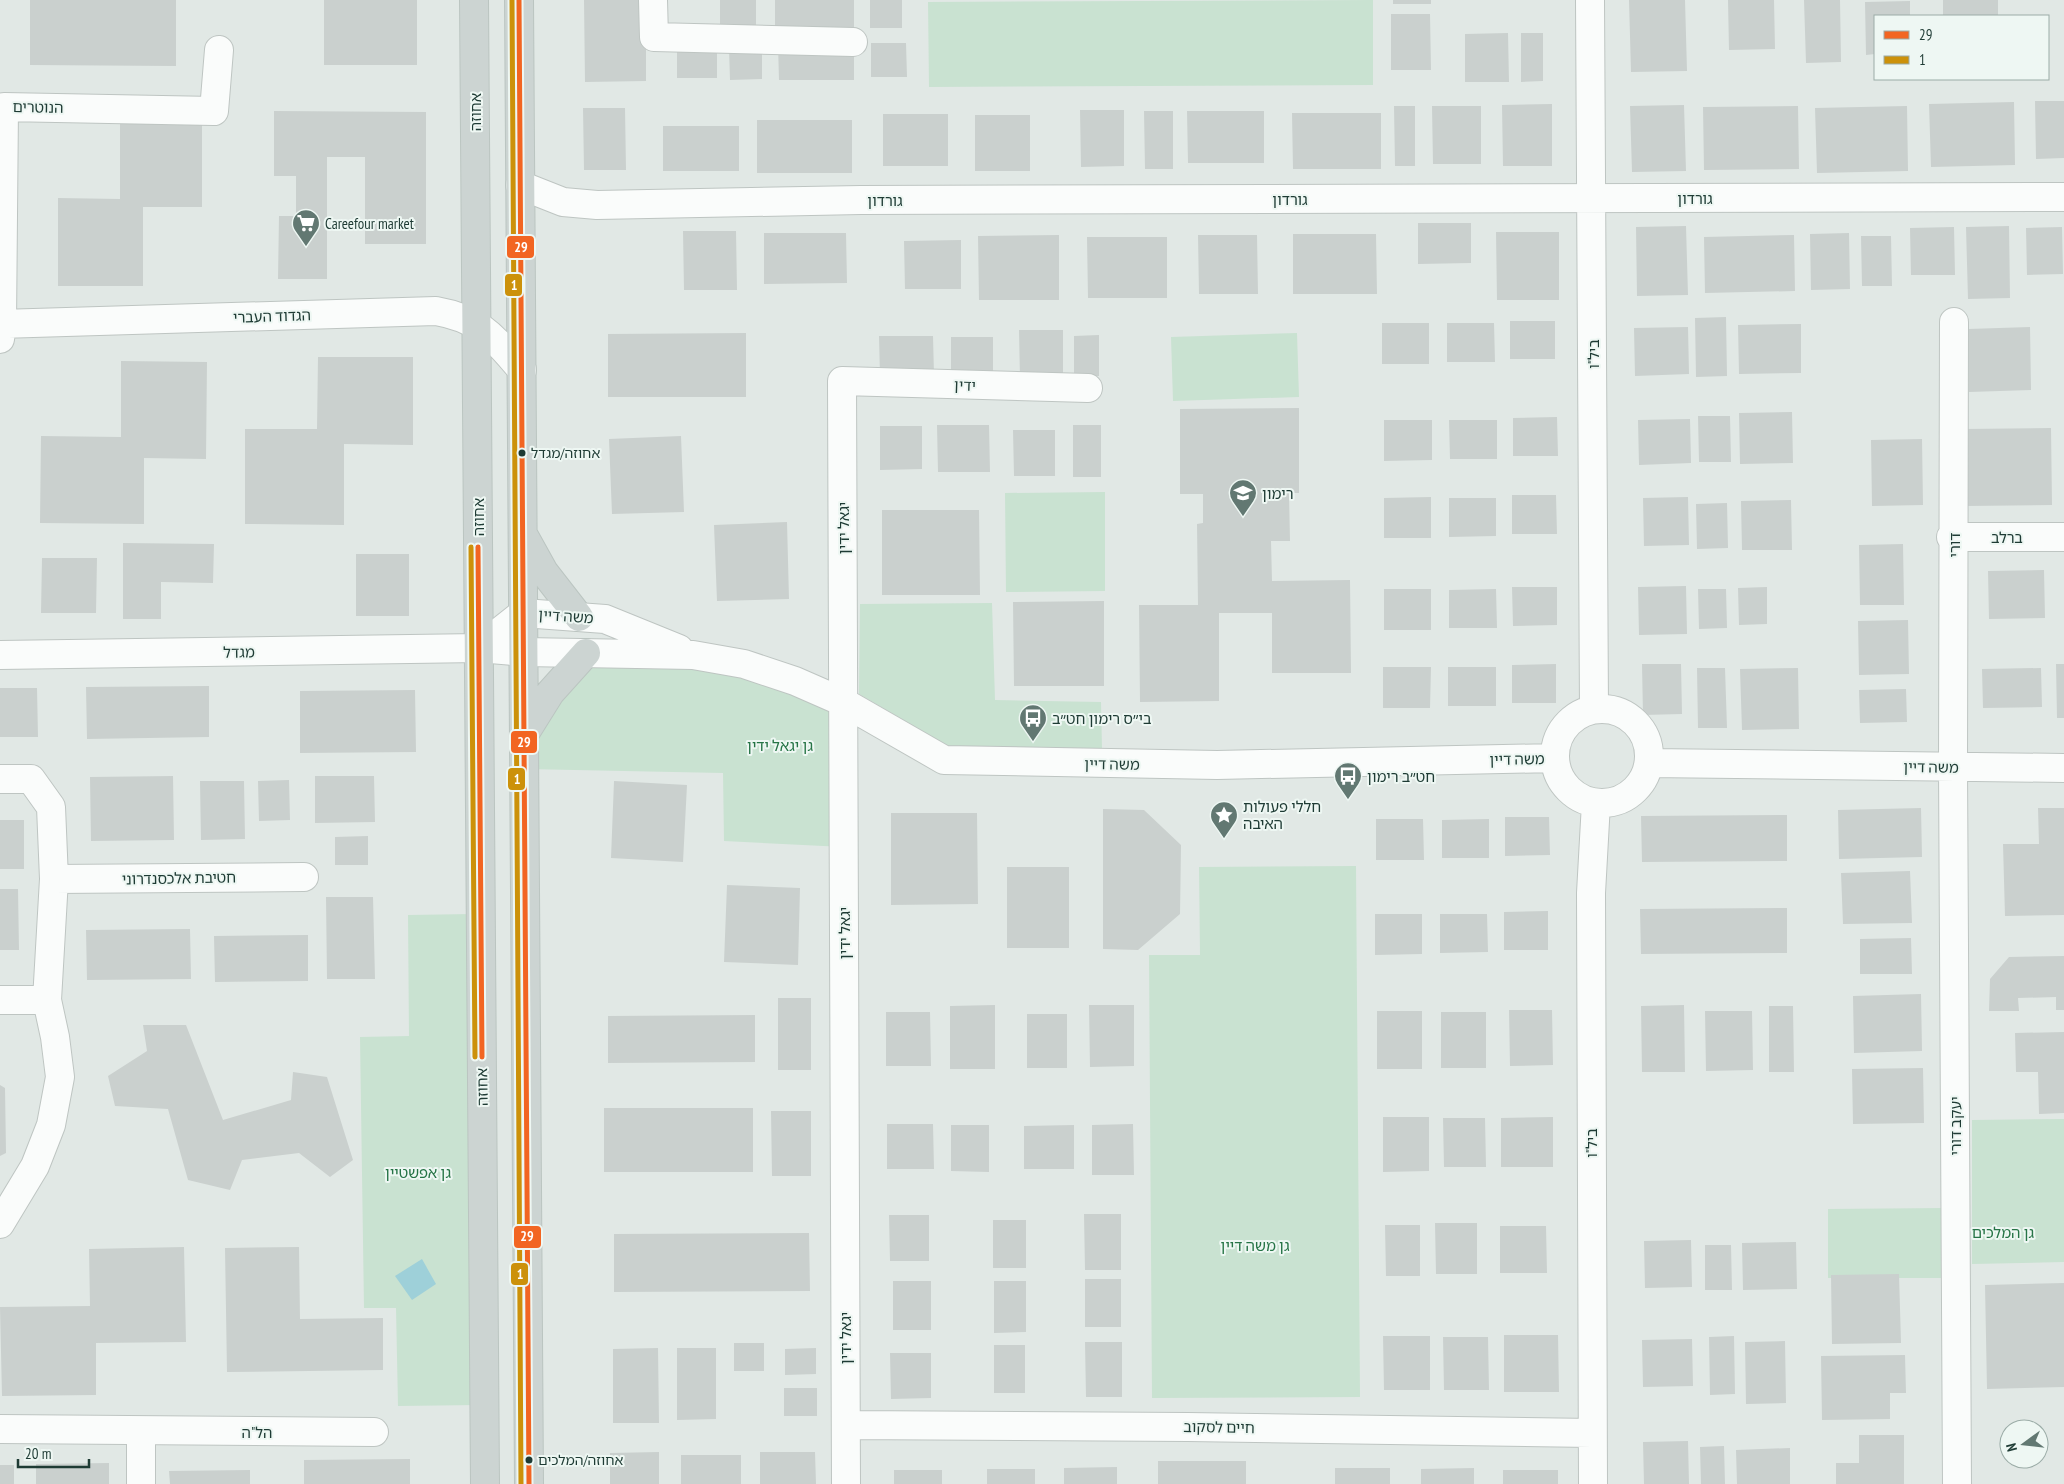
<svg xmlns="http://www.w3.org/2000/svg" width="2064" height="1484" viewBox="0 0 2064 1484" font-family="'PT Sans Narrow','Noto Sans Hebrew',sans-serif">
	<rect width="100%" height="100%" fill="#e1e8e5"/>
	<path fill="#c9e2d1" d="M1373,0v85l-444,2 -1,-85z
		M1297,333l2,64 -126,4 -2,-64z
		M1105,492v99l-99,1 -1,-99z
		M992,603l3,97 106,2 1,47 -154,-3 -89,-52 1,-90z
		M586,653l125,5 132,44 1,145 -120,-6 -1,-68 -198,-4v-36z
		M1356,866l4,531 -208,1 -3,-443h51l-1,-88z
		M472,914l6,491 -80,1 -2,-98h-32l-4,-271 49,-1 -1,-121z
		M2064,1119v143l-92,2v-144z
		M1943,1208v70h-115v-69z"/>
	<path fill="#9ed0d9" d="M422,1259l14,25 -24,16 -17,-24z"/>
	<path fill="#cad0ce" d="M30,0h146v66l-146,-1z
		M324,0h93v65h-93z
		M584,0h62v81l-61,1z
		M720,0h36v27h-36z
		M775,0h79v28h-79z
		M870,0h32v28h-32z
		M1393,0h38v4h-38z
		M1629,0h56l2,71 -56,1z
		M1728,0h46l1,49 -46,1z
		M1804,0h36l1,62 -35,1z
		M1943,0h55v16h-55z
		M1910,1v15h-35v38l-9,1 -1,-53z
		M1391,14h39l1,56h-40z
		M1508,33l1,49h-44v-48z
		M1521,33h22v48l-22,1z
		M871,43h35l1,34h-36z
		M778,44h76v36h-75z
		M677,46h40v32h-40z
		M729,48h33v31l-32,1z
		M2035,101h29v57l-28,1z
		M2014,102l1,63 -84,2 -2,-63z
		M1552,104v62h-49l-1,-61z
		M1684,105l2,66 -54,1 -2,-66z
		M1394,106h21v60h-20z
		M1432,106h49v58h-48z
		M1798,106l1,63 -95,1 -1,-63z
		M1907,106l1,65 -91,2 -2,-65z
		M583,108h42l1,62h-42z
		M1080,110h44v56l-43,1z
		M274,111l152,1v132h-61v-87h-38v122h-49l1,-63h17v-40h-22z
		M1144,111h29v58h-28z
		M1187,111h77v52h-76z
		M1292,113h89v56h-88z
		M883,114h65v52h-65z
		M975,115h55v56h-55z
		M757,120h95v53h-95z
		M120,121l82,1v85h-59v79h-85v-88l62,1z
		M663,126h76v45h-76z
		M1418,223h53v40l-53,1z
		M1686,226l2,69 -51,1 -1,-69z
		M2009,226l1,72 -42,1 -2,-72z
		M1954,227l1,48h-44l-1,-47z
		M2062,227l1,47 -36,1 -1,-47z
		M683,231h53l1,59h-53z
		M1496,232h63v68h-62z
		M764,233h82l1,50 -83,1z
		M1849,233l1,56 -39,1 -1,-56z
		M1293,234h83l1,60h-84z
		M1059,235v65h-80l-1,-64z
		M1198,235h59l1,59h-59z
		M1794,235l1,56 -90,2 -1,-56z
		M1861,236h30l1,50h-30z
		M1087,237h80v61h-79z
		M961,240v49h-56l-1,-48z
		M1726,317l1,59 -31,1 -1,-59z
		M1510,321h45v38h-45z
		M1382,323h47v41h-47z
		M1447,323h47l1,39h-48z
		M1801,324v49l-62,1 -1,-49z
		M1688,327l1,47 -54,2 -1,-48z
		M2030,327l1,63 -62,2 -1,-63z
		M1019,330h44v49h-43z
		M746,333v64h-138v-63z
		M1099,335v41h-25v-40z
		M879,336h54l1,39 -54,1z
		M951,337h42v38h-42z
		M318,357h95v88l-69,-1v81l-99,-1v-95h72z
		M121,361l86,1 -1,97 -62,-1v66l-104,-1 1,-87 80,1z
		M1299,408v85h-10l1,48h-19l1,40 78,-1 1,93h-79v-60h-53v88l-79,1 -1,-97h59l-1,-81 6,-1v-29h-23v-85z
		M1792,412l1,51 -53,1 -1,-51z
		M1698,416h32l1,46h-32z
		M1557,417l1,39h-45v-38z
		M1690,419l1,44 -52,2 -1,-45z
		M1384,420h48v40l-48,1z
		M1449,420h48v39h-47z
		M937,425h52l1,47h-52z
		M1073,425h28v52h-28z
		M880,426h42v43l-42,1z
		M2051,428l1,77 -87,1 -1,-77z
		M1013,430h42v46h-41z
		M681,436l3,76 -72,2 -3,-75z
		M1922,439l1,66 -51,1 -1,-66z
		M1512,495h44l1,39h-45z
		M1431,497v41h-47v-40z
		M1688,497l1,48 -45,1 -1,-48z
		M1449,498h47v38l-47,1z
		M1791,500l1,50h-50l-1,-49z
		M1727,503l1,45 -31,1 -1,-45z
		M882,510h97l1,85h-98z
		M787,522l2,77 -72,2 -3,-76z
		M123,543l91,1 -1,39 -52,-1v37h-38z
		M1903,544l1,61h-44l-1,-60z
		M356,554h53v62h-53z
		M42,558h55l-1,55h-55z
		M2044,570l1,48 -56,1 -1,-48z
		M1686,586l1,48 -48,1 -1,-48z
		M1512,587h45v38l-44,1z
		M1767,587v37l-28,1 -1,-37z
		M1384,589h47v41h-47z
		M1496,589l1,39h-48v-38z
		M1698,589h28l1,39 -28,1z
		M1104,601v85h-90l-1,-84z
		M1908,620l1,54 -50,1 -1,-54z
		M1556,664v39h-44v-38z
		M1642,664h39l1,50 -39,1z
		M2056,664h8v54h-7z
		M1383,667h48l-1,41h-47z
		M1448,667h48v39h-48z
		M1697,668h28l2,60h-29z
		M1798,668l1,61 -57,1 -2,-61z
		M2041,668l1,39 -59,1 -1,-39z
		M209,686v51l-122,2 -1,-52z
		M0,688h37l1,49h-38z
		M1906,689l1,33 -47,1 -1,-33z
		M415,690l1,62 -116,1v-62z
		M173,776l1,64 -83,1 -1,-64z
		M315,776h59l1,46 -60,1z
		M289,780l1,40 -31,1 -1,-40z
		M200,781h44l1,58 -44,1z
		M614,781l73,4 -4,77 -72,-4z
		M1921,808l1,49 -83,2 -1,-49z
		M2038,808h26v107l-59,1 -2,-72h36z
		M1103,809l41,1 37,35 -1,69 -42,36 -35,-1z
		M891,813h86l1,91 -87,1z
		M1787,815v46l-145,1 -1,-46z
		M1505,817h44l1,38 -45,1z
		M1376,819h47l1,41h-48z
		M1489,819v39h-47v-38z
		M0,820h24v49h-24z
		M368,836v29h-33v-28z
		M1007,867h62v81h-62z
		M1910,871l2,52 -69,1 -2,-51z
		M727,885l73,3 -2,77 -74,-3z
		M0,889h18l1,61h-19z
		M326,897h47l2,82h-48z
		M1787,908v45l-146,1 -1,-45z
		M1548,911v39h-44v-38z
		M1375,914h47v40l-47,1z
		M1440,914h47l1,38 -48,1z
		M190,929l1,50 -104,1 -1,-50z
		M308,935v46l-93,1 -1,-46z
		M1911,938l1,36h-52v-35z
		M2064,956v54h-8v-13l-38,1 1,13h-30l1,-32 19,-22z
		M1921,994l1,57 -68,2 -1,-57z
		M778,998h33v72h-33z
		M995,1005v64h-45v-63z
		M1089,1005h45v61l-44,1z
		M1684,1005l1,67h-43l-1,-66z
		M1769,1006h24l1,66h-25z
		M1509,1010h43l1,55 -43,1z
		M1377,1011h45v58h-45z
		M1705,1011h47l1,59 -47,1z
		M886,1012h44l1,54h-45z
		M1441,1012h45v56h-45z
		M1027,1014h40v54h-40z
		M755,1015v47l-147,1v-47z
		M143,1025h43l37,95 68,-20 2,-28 34,5 26,83 -23,17 -31,-24 -57,7 -12,30 -42,-10 -20,-71 -53,-3 -7,-30 39,-25z
		M2064,1032v81l-25,1 -1,-42h-22l-1,-39z
		M1923,1068l1,55 -71,1 -1,-55z
		M0,1085l5,3 1,65 -6,3z
		M604,1108h149v64h-149z
		M771,1111h40v65h-39z
		M1383,1117h46v54l-46,1z
		M1553,1117v50h-52v-49z
		M1443,1118h42l1,49h-42z
		M887,1124h46l1,45h-47z
		M1133,1124l1,51h-42v-50z
		M951,1125h38v47l-38,-1z
		M1074,1125v44h-50v-43z
		M1084,1214h37v56h-36z
		M889,1215h40v46h-39z
		M993,1220h33v48h-33z
		M1435,1223h42v51h-41z
		M1385,1225h35v51h-34z
		M1500,1226h46l1,47h-47z
		M809,1233l1,58 -196,1v-58z
		M1691,1240l1,47 -47,1 -1,-47z
		M1796,1242l1,47 -54,1 -1,-47z
		M1705,1245h26l1,45h-27z
		M184,1247l2,95 -90,1v52l-94,1 -2,-89 90,-1 -1,-57z
		M299,1247l1,72 83,-1v52l-156,2 -2,-124z
		M1899,1274l2,69 -69,1 -1,-69z
		M1085,1279h36v48h-36z
		M893,1281h38v49h-38z
		M994,1281h32v51l-32,1z
		M2064,1283v104l-77,2 -2,-104z
		M1504,1335h54l1,57h-55z
		M1383,1336h47v54h-46z
		M1734,1336l1,58 -25,1 -1,-58z
		M1443,1337h45l1,53h-45z
		M1692,1339l1,47 -50,1 -1,-47z
		M1785,1341l1,62 -40,1 -1,-62z
		M1085,1342h37v55h-36z
		M734,1343h30v28h-30z
		M994,1345h31v48h-31z
		M658,1348l1,75h-46v-74z
		M677,1348h39v71l-39,1z
		M816,1348v26l-31,1v-26z
		M890,1353h41v45l-40,1z
		M1905,1355l1,38h-16v26l-68,1 -1,-64z
		M784,1388h33v28h-33z
		M1859,1435h45v49h-68v-21h23z
		M1688,1441l1,43h-45l-1,-42z
		M1724,1446l1,38h-24l-1,-37z
		M1790,1448v36h-53l-1,-34z
		M659,1452v32h-49v-31z
		M760,1452h55l1,32h-56z
		M681,1455h60v29h-60z
		M410,1459v25h-106v-24z
		M1158,1461h88v23h-88z
		M109,1463v21h-73v-20z
		M0,1465h14v19h-14z
		M1117,1467v17h-53v-16z
		M1335,1468h55v16h-55z
		M1474,1468v16h-53v-15z
		M987,1469h48v15h-48z
		M250,1470v14h-80l-1,-13z
		M894,1470h48v14h-48z
		M1503,1470h55v14h-55z"/>
	<g fill="none" stroke-linecap="round" stroke-linejoin="round">
		<g stroke="#bec5c2" stroke-width="30">
			<path id="minor" d="M653,0l1,37 199,5
				M1590,0l4,709
				M520,185l43,17 34,3 264,-5 1203,-3
				M1954,322l-1,445 4,717
				M0,324l436,-13c45,8 57,26 86,59
				M0,339l2,-15 2,-217 210,4 5,-61
				M1951,537h113
				M479,648l44,-35 82,6 74,30
				M0,655l479,-7 45,4 169,3 51,9 51,17 48,21 101,58 273,5 338,-7
				M1555 756a47 47 0 1 1 94 0a47 47 0 1 1-94 0Z
				M1649,763l415,5
				M0,779h31l20,28 3,72 -7,121 8,37 5,40 -9,48 -16,41 -35,58
				M54,879l250,-2
				M0,1000h47
				M846,1425l342,2 404,6
				M0,1429l374,3
				M141,1431v53
				M846,1484l-4,-1103 246,7
				M1593,1484l-2,-591 5,-90"/>
		</g>
		<g stroke="#bbc5c1" stroke-width="30">
			<path id="major" d="M474,0l11,1484
				M519,0l10,1484
				M524,536l20,36 35,45
				M525,733l25,-40 36,-40"/>
		</g>
		<use href="#minor" stroke="#fafcfb" stroke-width="28"/>
		<use href="#major" stroke="#ccd4d2" stroke-width="28"/>
		<g stroke="#eef7f3" stroke-width="9">
			<path id="bus-1" d="M519,0l10,1484
				M478,547l4,510"/>
		</g>
		<g stroke="#eef7f3" stroke-width="9">
			<path id="bus-2" d="M512,0l9,1484
				M471,547l4,510"/>
		</g>
		<use href="#bus-1" stroke="#f26522" stroke-width="5"/>
		<use href="#bus-2" stroke="#cc910a" stroke-width="5"/>
	</g>
	<defs>
		<g id="supermarket-pin" transform="scale(1.4375)"><path d="M0 17L-7.5 6A9.5 9.5 0 1 1 7.5 6Z" fill="#627872" stroke="#eef7f3"/><path d="M-6-5.5h2.5l.6 2H6L4.5 2H-2.5L-4.4-4H-6ZM-1.5 3.2a1.3 1.3 0 1 0 .1 0ZM3 3.2a1.3 1.3 0 1 0 .1 0Z" fill="#fff"/></g>
		<g id="school-pin" transform="scale(1.4375)"><path d="M0 17L-7.5 6A9.5 9.5 0 1 1 7.5 6Z" fill="#627872" stroke="#eef7f3"/><path d="M0-5L7-2L0 1L-7-2ZM-4 1L0 2.5L4 1V4Q0 6-4 4Z" fill="#fff"/></g>
		<g id="bus-pin" transform="scale(1.4375)"><path d="M0 17L-7.5 6A9.5 9.5 0 1 1 7.5 6Z" fill="#627872" stroke="#eef7f3"/><path d="M-5-6H5V4H4V6H2V4H-2V6H-4V4H-5ZM-3.5-4V0h7V-4ZM-3.5 1.2v1.5H-2V1.2ZM2 1.2v1.5H3.5V1.2Z" fill="#fff"/></g>
		<g id="sight-pin" transform="scale(1.4375)"><path d="M0 17L-7.5 6A9.5 9.5 0 1 1 7.5 6Z" fill="#627872" stroke="#eef7f3"/><path d="M0-6L1.8-2.2L6-1.7L2.9 1.2L3.7 5.4L0 3.3L-3.7 5.4L-2.9 1.2L-6-1.7L-1.8-2.2Z" fill="#fff"/></g>
	</defs>
	<g fill-rule="evenodd">
		<use href="#supermarket-pin" x="306" y="223"/>
		<use href="#school-pin" x="1243" y="493"/>
		<use href="#bus-pin" x="1033" y="718"/>
		<use href="#bus-pin" x="1348" y="776"/>
		<use href="#sight-pin" x="1224" y="815"/>
	</g>
	<g fill="#1e3b34" stroke="#eef7f3" stroke-width="2">
		<circle cx="522" cy="453" r="4.5"/>
		<circle cx="529" cy="1460" r="4.5"/>
	</g>
	<g text-anchor="middle" dominant-baseline="central" stroke-width="4" stroke-linejoin="round" paint-order="stroke">
		<g font-size="14" fill="#1e3b34" stroke="#eef7f3" text-anchor="start">
			<text x="531" y="453">אחוזה/מגדל</text>
			<text x="538" y="1460">אחוזה/המלכים</text>
		</g>
		<g font-size="15" fill="#1e3b34" stroke="#eef7f3">
			<text transform="translate(38 107) rotate(1)">הנוטרים</text>
			<text transform="translate(475 112) rotate(-90)">אחוזה</text>
			<text x="1695" y="198">גורדון</text>
			<text x="1290" y="199">גורדון</text>
			<text x="885" y="200">גורדון</text>
			<text transform="translate(272 316) rotate(-2)">הגדוד העברי</text>
			<text transform="translate(1593 354) rotate(-90)">ביל"ו</text>
			<text transform="translate(965 385) rotate(2)">ידין</text>
			<text transform="translate(478 517) rotate(-90)">אחוזה</text>
			<text transform="translate(843 528) rotate(-90)">יגאל ידין</text>
			<text x="2007" y="537">ברלב</text>
			<text transform="translate(1954 545) rotate(-90)">דורי</text>
			<text transform="translate(566 616) rotate(4)">משה דיין</text>
			<text transform="translate(239 652) rotate(-1)">מגדל</text>
			<text transform="translate(1517 759) rotate(-1)">משה דיין</text>
			<text transform="translate(1112 764) rotate(1)">משה דיין</text>
			<text transform="translate(1931 767) rotate(1)">משה דיין</text>
			<text transform="translate(179 878) rotate(-1)">חטיבת אלכסנדרוני</text>
			<text transform="translate(844 933) rotate(-90)">יגאל ידין</text>
			<text transform="translate(482 1087) rotate(-91)">אחוזה</text>
			<text transform="translate(1955 1126) rotate(-90)">יעקב דורי</text>
			<text transform="translate(1591 1143) rotate(-90)">ביל"ו</text>
			<text transform="translate(845 1338) rotate(-90)">יגאל ידין</text>
			<text transform="translate(1219 1427) rotate(1)">חיים לסקוב</text>
			<text x="257" y="1432">הל"ה</text>
		</g>
		<g font-size="15" fill="#1e3b34" stroke="#eef7f3" text-anchor="start">
			<text x="325" y="223">Careefour market</text>
			<text x="1262" y="493">רימון</text>
			<text x="1052" y="718">בי״ס רימון חט״ב</text>
			<text x="1367" y="776">חט״ב רימון</text>
			<text x="1243" y="806">חללי פעולות<tspan x="1243" dy="17">האיבה</tspan></text>
		</g>
		<g font-size="15" fill="#267446" stroke="#eef7f3">
			<text x="780" y="745">גן יגאל ידין</text>
			<text x="418" y="1172">גן אפשטיין</text>
			<text x="2003" y="1232">גן המלכים</text>
			<text x="1255" y="1245">גן משה דיין</text>
		</g>
	</g>
	<g stroke="#eef7f3" stroke-width="2">
		<rect x="506" y="235" width="29" height="24" rx="5" fill="#f26522"/>
		<rect x="504" y="273" width="19" height="24" rx="5" fill="#cc910a"/>
		<rect x="510" y="730" width="28" height="24" rx="5" fill="#f26522"/>
		<rect x="507" y="767" width="19" height="24" rx="5" fill="#cc910a"/>
		<rect x="513" y="1225" width="29" height="24" rx="5" fill="#f26522"/>
		<rect x="510" y="1262" width="19" height="24" rx="5" fill="#cc910a"/>
	</g>
	<g font-size="14" text-anchor="middle" font-weight="bold" fill="#fff">
		<text x="521" y="252">29</text>
		<text x="514" y="290">1</text>
		<text x="524" y="747">29</text>
		<text x="517" y="784">1</text>
		<text x="527" y="1241">29</text>
		<text x="520" y="1279">1</text>
	</g>
	<rect x="1874" y="15" width="175" height="65" fill="#eef7f3" stroke="#9baca7"/>
	<rect x="1884" y="31" width="25" height="8" fill="#f26522" stroke="#9baca7"/>
	<text x="1919" y="40" font-size="15" fill="#1e3b34">29</text>
	<rect x="1884" y="56" width="25" height="8" fill="#cc910a" stroke="#9baca7"/>
	<text x="1919" y="65" font-size="15" fill="#1e3b34">1</text>
	<g transform="translate(2024 1444) rotate(255)"><circle r="24" fill="#eef7f3" stroke="#9baca7"/>
	<path d="M0-4L9 19L0 12L-9 19Z" fill="#627872"/>
	<text y="-8" font-size="14" font-weight="bold" text-anchor="middle" fill="#1e3b34">N</text>
	</g>
	<path d="M18 1459v8h71v-8" fill="none" stroke="#1e3b34" stroke-width="2.5"/>
	<text x="25" y="1459" font-size="15" fill="#1e3b34" stroke="#eef7f3" stroke-width="4" paint-order="stroke">20 m</text>
</svg>
